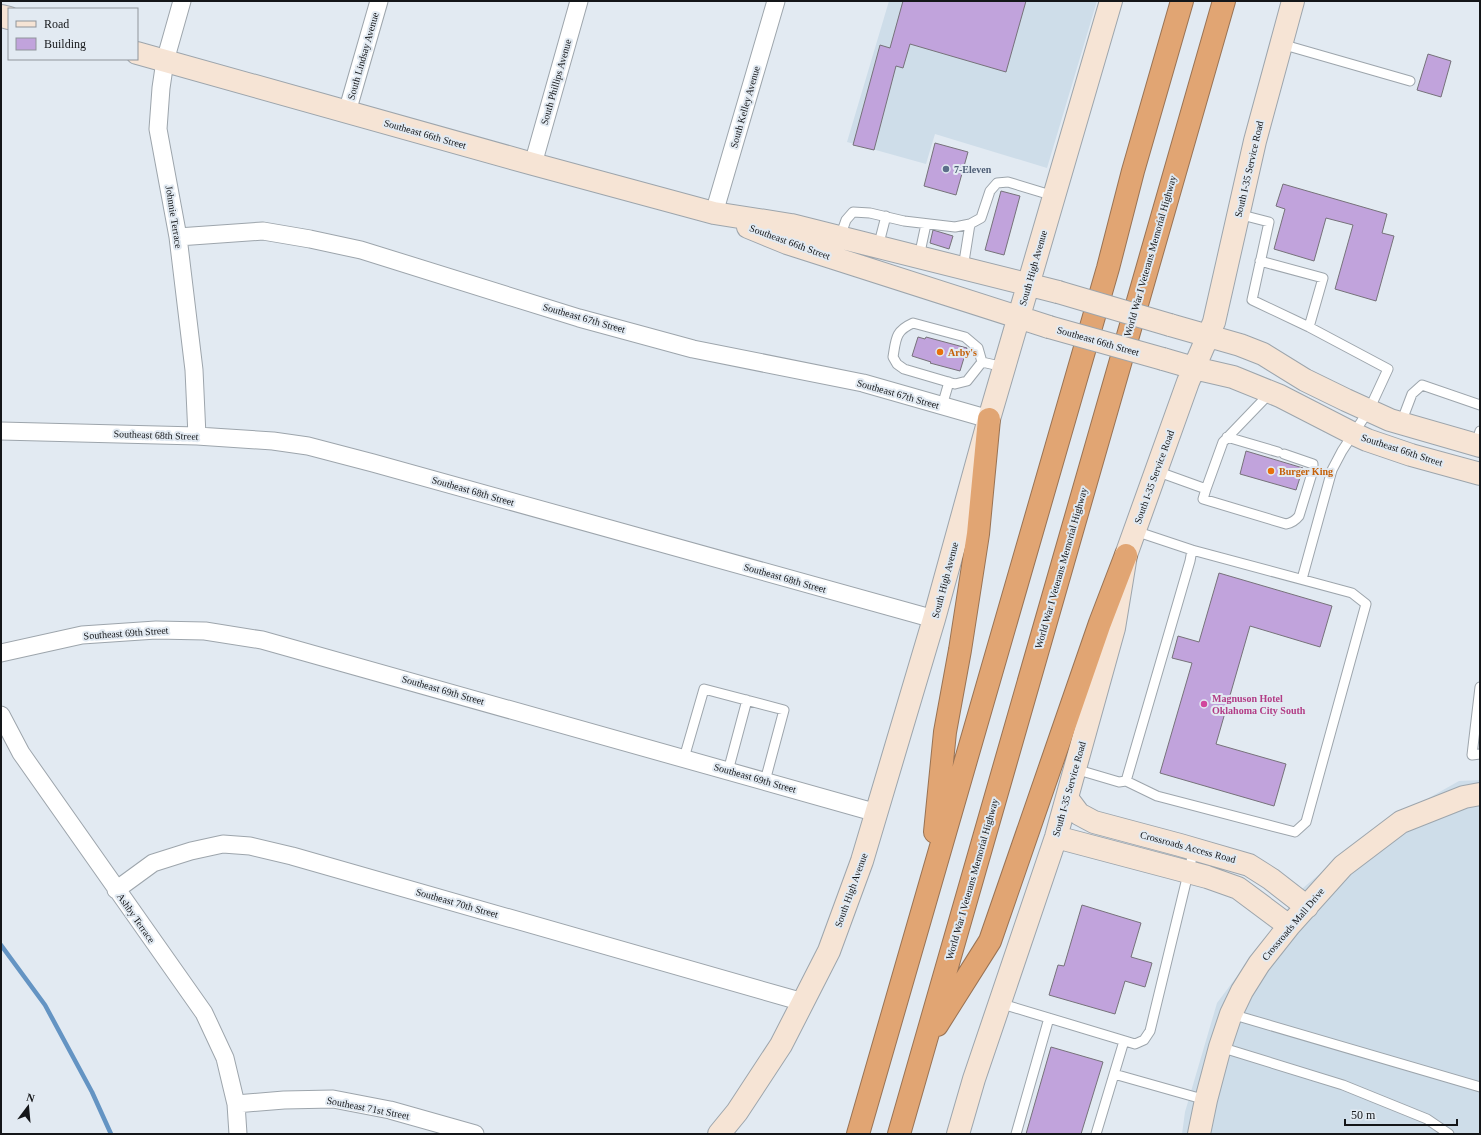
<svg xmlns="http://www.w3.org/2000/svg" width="1481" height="1135" viewBox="0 0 1481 1135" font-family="Georgia,serif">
	<rect width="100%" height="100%" fill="#e2eaf2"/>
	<path fill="#cedde9" d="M889,1h208l-50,167 -112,-34 -9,30 -79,-22z
		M1480,780v354h-298l3,-22 32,-109 86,-115 69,-58 87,-49z"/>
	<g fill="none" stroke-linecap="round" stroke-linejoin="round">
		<path stroke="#6494c3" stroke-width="4.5" d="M1,945l44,60 47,87 19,42"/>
	</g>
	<path fill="#c1a3dc" stroke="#76727a" d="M903,1h123l-20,71 -96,-28 -7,24 -7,-2 -22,84 -21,-5 27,-100 10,3z
		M1428,54l23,7 -10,36 -24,-7z
		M935,143l33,9 -12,43 -32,-9z
		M1283,184l104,30 -5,19 12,3 -18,65 -41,-12 18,-64 -27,-7 -12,43 -40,-12 11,-40 -9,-3z
		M1001,191l19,5 -16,59 -19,-5z
		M933,230l20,6 -4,13 -19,-6z
		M918,337l7,2 1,-2 41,11 -7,23 -30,-8 1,-1 -19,-6z
		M1246,451l57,17 -7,22 -56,-16z
		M1219,573l113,33 -12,41 -70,-21 -34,118 70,20 -12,42 -114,-33 32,-110 -20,-5 6,-22 21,6z
		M1082,905l59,18 -10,34 21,6 -7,24 -20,-6 -10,33 -66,-19 9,-30 6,1z
		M1051,1047l52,15 -22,72h-55z"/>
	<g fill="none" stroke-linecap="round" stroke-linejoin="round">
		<g stroke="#9da5ac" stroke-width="11">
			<path id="lane" d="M1281,44l129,37
				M1238,214l31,8 -17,78 57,27 79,42 -19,41 -27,41 -10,19 -30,109
				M840,237l6,-17 7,-8 17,1 34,8 51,6 15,-3 11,-6 9,-27 7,-8 11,-1 46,14
				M878,247l8,-31
				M919,257l7,-33
				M1260,261l63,17 -14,49
				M963,268l7,-44
				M913,323l52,14 13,11 4,14 -15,19 -12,3 -51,-15 -7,-5 -4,-7c3,-18 2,-26 20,-34z
				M982,362l22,5
				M942,406l7,-24
				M1401,423l11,-29 10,-9 58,20
				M1227,437l51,15
				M1476,445l4,-14
				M1156,471l50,18 17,-47 48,-50
				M1206,489l-3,10 83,25c6,-1 9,-3 13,-8l14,-46v-6l-29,-10
				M1480,687l-8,68 8,-1
				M684,758l20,-69 80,21 -19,71
				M1075,769l44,13 7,-1 64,-220 2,-11 -57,-19
				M728,771l19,-71
				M1126,781l31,15 138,36 11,-10 60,-218 -14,-11 -160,-43
				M999,1003l136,41 9,-4 6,-9 44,-182
				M1231,1014l249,73
				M1220,1047l123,38 84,34 22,15
				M1114,1074l92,26
				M1016,1134l33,-116
				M1096,1134l28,-93"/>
		</g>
		<g stroke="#9da5ac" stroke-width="19">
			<path id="street" d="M182,1l-17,60 -4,27 -3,41 20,108 16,133 3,66
				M347,112l32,-111
				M533,164l46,-163
				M714,213l62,-212
				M178,237l85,-6 47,8 51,11 218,68 114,31 170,34 126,36
				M1,431l196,5 76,5 35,5 65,17 561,156
				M1,653l81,-18 74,-5 49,1 57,9 615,173
				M1,715l20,38 183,260 21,45 11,46 2,30
				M116,890l37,-27 38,-12 32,-7 27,2 42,10 511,146
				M236,1104l48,-4 49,-1 57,11 85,24"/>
		</g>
		<g stroke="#9da5ac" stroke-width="24">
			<path id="secondary" d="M1,16l8,2
				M137,53l396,111 181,49 77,12 267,67
				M748,227l39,16 262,84
				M1170,325l70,20 23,9 42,26 41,20 44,20 90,26
				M1163,359l31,9 39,9 47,19 74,38 13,6 44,15 69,19
				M1067,798l12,16 15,8 86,23 69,20 22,14 36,28
				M1056,837l151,40 31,11 51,38
				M719,1134l18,-22 44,-67 22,-43 26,-51 33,-90 72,-242 55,-200 122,-418
				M958,1134l16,-55 82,-242 58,-209 12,-73 62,-173 26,-60 41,-181 38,-140
				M1199,1134l7,-34 14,-53 11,-33 11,-23 17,-27 30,-38 54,-60 58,-44 63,-25 16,-3"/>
		</g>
		<g stroke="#997354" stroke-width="24">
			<path id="highway" d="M935,832l10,-100 15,-82 18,-116 11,-115
				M937,1025l53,-84 110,-318 26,-68
				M858,1134l250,-866 25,-97 49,-170
				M899,1134l325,-1133"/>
		</g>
		<use href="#lane" stroke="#fff" stroke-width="9"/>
		<use href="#street" stroke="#fff" stroke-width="17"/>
		<use href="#secondary" stroke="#f6e4d5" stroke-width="22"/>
		<use href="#highway" stroke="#e1a573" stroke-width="22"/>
		<g stroke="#9da5ac" stroke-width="24" stroke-linecap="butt">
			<path id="secondary-bridge" d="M1058,292l112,33
				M1049,327l114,32"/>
		</g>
		<use href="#secondary-bridge" stroke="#f6e4d5" stroke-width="22"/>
	</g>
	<circle fill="#5c6f8a" stroke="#e2eaf2" stroke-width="1.5" cx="946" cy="169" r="4"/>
	<g fill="#e8710a" stroke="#e2eaf2" stroke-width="1.5">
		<circle cx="940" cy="352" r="4"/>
		<circle cx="1271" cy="471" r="4"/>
	</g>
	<circle fill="#d1479c" stroke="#e2eaf2" stroke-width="1.5" cx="1204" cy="704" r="4"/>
	<g text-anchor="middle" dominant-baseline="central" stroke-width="4" stroke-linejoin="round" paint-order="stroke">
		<g font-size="10" fill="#141619" stroke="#e2eaf2">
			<text transform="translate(363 56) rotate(-74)">South Lindsay Avenue</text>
			<text transform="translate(556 82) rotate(-74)">South Phillips Avenue</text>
			<text transform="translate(745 107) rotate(-74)">South Kelley Avenue</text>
			<text transform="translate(425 134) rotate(16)">Southeast 66th Street</text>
			<text transform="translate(1249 169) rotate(-77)">South I-35 Service Road</text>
			<text transform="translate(174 217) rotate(81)">Johnnie Terrace</text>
			<text transform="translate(790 242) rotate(20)">Southeast 66th Street</text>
			<text transform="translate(1150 256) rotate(-74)">World War I Veterans Memorial Highway</text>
			<text transform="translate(1033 268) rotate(-74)">South High Avenue</text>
			<text transform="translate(584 318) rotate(16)">Southeast 67th Street</text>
			<text transform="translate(1098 341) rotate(16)">Southeast 66th Street</text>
			<text transform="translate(898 394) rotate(16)">Southeast 67th Street</text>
			<text transform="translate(156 435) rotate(2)">Southeast 68th Street</text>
			<text transform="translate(1402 450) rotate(18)">Southeast 66th Street</text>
			<text transform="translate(1154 477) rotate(-70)">South I-35 Service Road</text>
			<text transform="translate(473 491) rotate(16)">Southeast 68th Street</text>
			<text transform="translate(1061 568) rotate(-74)">World War I Veterans Memorial Highway</text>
			<text transform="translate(785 578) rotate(16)">Southeast 68th Street</text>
			<text transform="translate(945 580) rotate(-75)">South High Avenue</text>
			<text transform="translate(126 633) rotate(-4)">Southeast 69th Street</text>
			<text transform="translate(443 690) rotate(16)">Southeast 69th Street</text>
			<text transform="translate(755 778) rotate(16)">Southeast 69th Street</text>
			<text transform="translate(1069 789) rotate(-74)">South I-35 Service Road</text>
			<text transform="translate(1188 847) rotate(15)">Crossroads Access Road</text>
			<text transform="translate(972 879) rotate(-74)">World War I Veterans Memorial Highway</text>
			<text transform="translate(851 890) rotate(-70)">South High Avenue</text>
			<text transform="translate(457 903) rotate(16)">Southeast 70th Street</text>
			<text transform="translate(136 918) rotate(55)">Ashby Terrace</text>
			<text transform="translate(1293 924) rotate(-50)">Crossroads Mall Drive</text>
			<text transform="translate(368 1108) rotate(11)">Southeast 71st Street</text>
		</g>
		<g font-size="10" font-weight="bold" fill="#4e5e75" stroke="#e2eaf2" text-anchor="start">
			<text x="954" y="169">7-Eleven</text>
		</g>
		<g font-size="10" font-weight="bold" fill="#c56008" stroke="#e2eaf2" text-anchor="start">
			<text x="948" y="352">Arby's</text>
			<text x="1279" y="471">Burger King</text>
		</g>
		<g font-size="10" font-weight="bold" fill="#b23c85" stroke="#e2eaf2" text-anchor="start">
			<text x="1212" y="698">Magnuson Hotel<tspan x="1212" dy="12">Oklahoma City South</tspan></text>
		</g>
	</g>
	<rect width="1481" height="1135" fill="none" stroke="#141619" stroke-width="4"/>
	<rect x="8" y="8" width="130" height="52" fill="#e2eaf2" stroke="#90959b"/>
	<rect x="16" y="21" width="20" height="6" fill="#f6e4d5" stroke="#90959b"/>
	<text x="44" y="28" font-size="12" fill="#141619">Road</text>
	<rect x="16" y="38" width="20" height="12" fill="#c1a3dc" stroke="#90959b"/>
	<text x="44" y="48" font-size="12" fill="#141619">Building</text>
	<g transform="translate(28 1107) rotate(16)" stroke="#e2eaf2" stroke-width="3" paint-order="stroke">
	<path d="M0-3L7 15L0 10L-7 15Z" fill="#141619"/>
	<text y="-6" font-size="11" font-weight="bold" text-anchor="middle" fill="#141619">N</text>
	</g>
	<path d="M1345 1119v6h112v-6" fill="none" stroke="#141619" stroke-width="2"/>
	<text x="1351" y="1119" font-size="12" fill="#141619" stroke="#e2eaf2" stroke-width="3" paint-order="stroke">50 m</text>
</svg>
